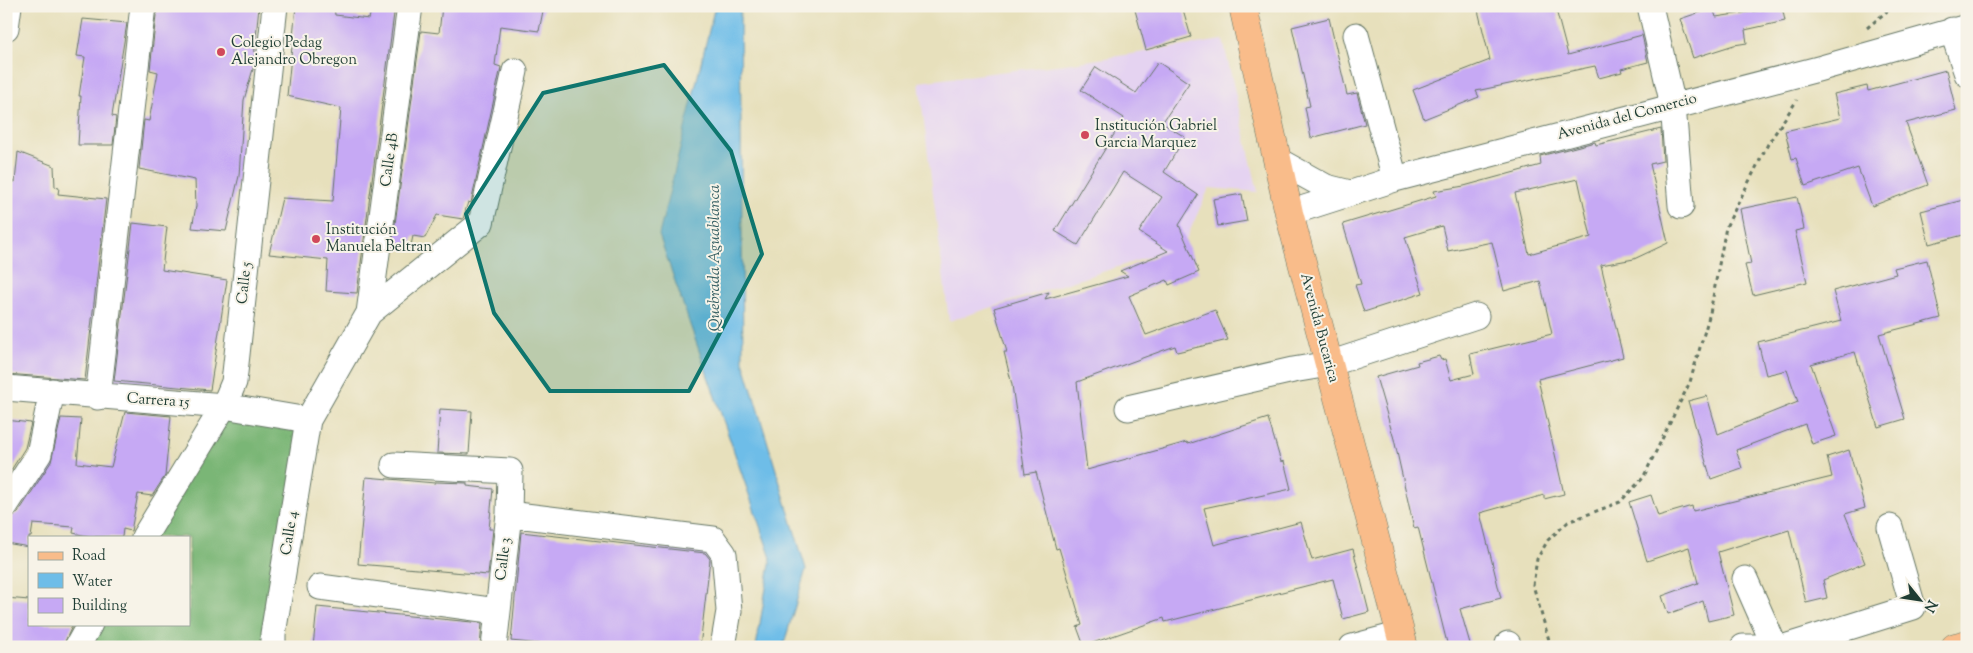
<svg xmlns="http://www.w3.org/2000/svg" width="1973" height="653" viewBox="0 0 1973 653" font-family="'Sorts Mill Goudy',serif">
	<rect width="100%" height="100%" fill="#f7f3e8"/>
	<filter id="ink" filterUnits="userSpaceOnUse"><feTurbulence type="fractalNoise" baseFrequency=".02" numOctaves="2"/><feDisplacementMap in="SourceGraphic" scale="10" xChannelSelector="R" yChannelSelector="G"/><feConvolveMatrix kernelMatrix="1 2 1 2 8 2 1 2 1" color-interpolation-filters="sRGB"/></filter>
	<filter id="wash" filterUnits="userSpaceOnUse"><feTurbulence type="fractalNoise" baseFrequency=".0096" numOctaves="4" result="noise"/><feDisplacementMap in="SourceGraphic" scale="20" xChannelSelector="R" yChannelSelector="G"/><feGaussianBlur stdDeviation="1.12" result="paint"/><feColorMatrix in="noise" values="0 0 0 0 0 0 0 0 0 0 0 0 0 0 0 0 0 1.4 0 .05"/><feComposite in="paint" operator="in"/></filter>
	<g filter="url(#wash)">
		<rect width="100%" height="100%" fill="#e7e0bc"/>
		<path fill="#e5d3f1" d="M1223,40l35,152 -49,-4 -26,58 -234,75 -30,-239 154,-19z"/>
		<path fill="#7ab676" stroke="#4c7a55" d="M225,413l81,8 -37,226h-181l13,-23h88v-87h-36z"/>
		<path fill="#6ebde8" stroke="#467d8e" d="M715,6h25l3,355 63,208 -23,78h-27l15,-89 -112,-323z"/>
		<g id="blocks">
			<path fill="#c6a9f4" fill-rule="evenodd" d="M157,6h102l-6,63 -9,31 -5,76 -13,55 -34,-3 4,-22 -1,-26 -56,-11 5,-49 5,1 9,-49 -8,-2z
				M296,6h38l1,9 34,4 3,-13h23l-38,287 -31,-2 2,-31 -59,-6 13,-56 51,3 8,-93 -54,-12z
				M442,6h102l-5,25 -39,-5 -5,39 6,2 -30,136 -3,-1 -5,17 -26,-4 -12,23 -12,-2 -3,14 -18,-4 29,-215 18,2z
				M1147,6h35l9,31 -45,13 -11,-40z
				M1477,6h78l13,49 74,-20 6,27 -27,7 1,3 -23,6 -4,-12 -119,25 3,6 -55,22 -11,-29 77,-30z
				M1782,7l3,14 -40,9 2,13 -13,2 -41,13 -13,-39 33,-11 3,9z
				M1329,18l18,77 10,-2 8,31 -54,14 -6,-31 5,-1 -18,-79z
				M83,19l44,4 -15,93 4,1 -3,28h-35l3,-49h-2l6,-39 -8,-1z
				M1158,62l31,21 -27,40 23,14 -21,35 34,23 -19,30 20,47 -30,13 -2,-5 -38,16 17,39 69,-25 13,30 -51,12 -2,-6 -98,36 10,88 100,-28 1,2 80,-26 13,44 3,-1 7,28 -87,19 10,37 87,-23 11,38 41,-11 16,63 -26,7 -10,-40 -168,43 -1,-4 -80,28 -7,-19 5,-2 -23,-77 -3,1 -20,-77 -11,2 -13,-89 -8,-33h3l-13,-44 55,-16 -4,7 83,-23 -8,-5 48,-20 -29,-19 23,-35 -39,-25 -45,73 -23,-14 69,-113 -43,-28 15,-23 40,26z
				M1946,70l10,40 -50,13 22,62 -56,21 -14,-38 -53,18 -9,-28 -4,1 -7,-28 55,-13 -6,-24 33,-8 1,5z
				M1661,129l2,32 -13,3 18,79 -34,16 -33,6 22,92 -85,22 26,115 -20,5v-4l-64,18 21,85 -41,11 11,38h-23l-30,-120 -4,1 -20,-89 -18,-62 42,-12 -1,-3 22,-6 2,4 4,-1 6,21 23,-6 -4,-20 82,-20 -12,-53 -36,10 -12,-49 -44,9 -6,-25 -37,11 18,56 -59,19 -9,-27 6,-1 -18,-60 93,-28 -2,-5 30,-5 77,-21 -1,-9 55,-14 1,3zM1578,179l13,58 -62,17 -14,-61z
				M18,152l36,14 1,21 4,1 -1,6 48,5 -21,181 -79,-6v-193l9,1z
				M1242,194l5,27 -29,5 -5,-27z
				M1797,197l7,32 -9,2 12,51 -54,13 -8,-30 6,-1 -11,-55z
				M1967,199v35l-38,10 -8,-33z
				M133,223l34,4 -5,43 65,10 -17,110 -96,-9z
				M1927,260l14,58 -62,16 26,85 -27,8 -23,-75 -44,12 25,72 -24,8 -7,-20 -69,26 6,18 -31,11 -23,-78 19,-5 11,38 80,-32 -11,-32 -21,5 -8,-33 83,-21 -8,-30 63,-17 -2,-6z
				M440,409l32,2 -3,43 -32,-1z
				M125,412l46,4 -6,60 -13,20 -14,-2 -7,37 -8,-2 -1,8h-30l-19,-4 1,-6 -41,-3 -2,13h-2v10l-23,-4v-24l12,-6 33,-51 10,-44 20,1 -4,44 34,4z
				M6,420l25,3 -6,25 -19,30z
				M1849,450l16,58 -20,6 20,49 -42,17 4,18 -21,5 -17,-73 -71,22 16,63 -26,6 -5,-20 -35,13 -6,-18 36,-13 -9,-36 -42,14 -18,-59 22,-7 7,21 34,-10 1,5 139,-34 -5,-20z
				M366,477l69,6v-1l32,1v3l26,3 -4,40h4l-5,46 -130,-11z
				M521,532l184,21 5,6 -10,88h-131l-58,-6z
				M6,598l23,2v24h44l-10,22 -57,1z
				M317,607l165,16 -2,24h-167z"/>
		</g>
	</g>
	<g filter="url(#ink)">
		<use href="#blocks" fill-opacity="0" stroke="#657664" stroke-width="1"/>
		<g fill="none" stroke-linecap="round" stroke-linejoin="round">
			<g stroke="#657664" stroke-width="27">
				<path id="minor" d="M1650,6l23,99 8,101
					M6,28l3,-22
					M1952,30l15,44
					M1356,35l39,144
					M1277,160l49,27 24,6
					M1289,213l106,-34 423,-110 149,-42
					M369,313l41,-307
					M6,388l218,18 84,14
					M98,397l45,-391
					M1128,408l165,-38 36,-6 147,-48
					M394,465l116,6 -1,43 -15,133
					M6,505l33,-51 13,-63
					M509,514l204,25 11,15 2,21 3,36 -6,36
					M144,537l80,-131 10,-24 41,-376
					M1745,579l30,68
					M320,587l177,24
					M1508,644l1,3
					M77,647l13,-23
					M273,647v-13l35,-214 61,-107 112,-90 34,-152
					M1352,647l49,-13
					M1743,647h23
					M1785,647l128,-40 -23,-80"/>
			</g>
			<g stroke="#657664" stroke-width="29">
				<path id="major" d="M1245,6l-1,5 45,202 115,434
					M1955,647l12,-3"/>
			</g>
			<path stroke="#657664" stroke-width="3" stroke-dasharray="4 4" stroke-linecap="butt" d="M1867,28l26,-22
				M1551,647l-18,-62 4,-26 11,-19 20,-18 52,-20 23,-24 47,-96 20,-69 16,-86 42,-83 29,-44"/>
			<use href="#minor" stroke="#fff" stroke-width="25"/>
			<use href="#major" stroke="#f9bc8a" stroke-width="28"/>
		</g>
	</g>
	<path fill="#0f766e" fill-opacity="0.2" stroke="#0f766e" stroke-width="4" stroke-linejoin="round" d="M664,65l67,86 31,103 -73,137h-139l-56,-78 -28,-99 77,-121z"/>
	<g fill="#d1495b" stroke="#f7f3e8" stroke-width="2">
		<circle cx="221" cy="52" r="5"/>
		<circle cx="1085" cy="135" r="5"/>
		<circle cx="316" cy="239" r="5"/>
	</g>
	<g text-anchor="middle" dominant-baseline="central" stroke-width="4" stroke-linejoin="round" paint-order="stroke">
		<g font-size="15" fill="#1f3d34" stroke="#f7f3e8" text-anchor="start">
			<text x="231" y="43">Colegio Pedag<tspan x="231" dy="17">Alejandro Obregon</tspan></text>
			<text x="1095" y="126">Institución Gabriel<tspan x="1095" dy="17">Garcia Marquez</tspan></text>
			<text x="326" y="230">Institución<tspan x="326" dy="17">Manuela Beltran</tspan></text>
		</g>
		<g font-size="15" fill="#1f3d34" stroke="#f7f3e8">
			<text transform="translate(1627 117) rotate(-15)">Avenida del Comercio</text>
			<text transform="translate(390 160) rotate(-82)">Calle 4B</text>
			<text transform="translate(245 283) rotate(-84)">Calle 5</text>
			<text transform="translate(1319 328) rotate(75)">Avenida Bucarica</text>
			<text transform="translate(158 401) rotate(4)">Carrera 15</text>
			<text transform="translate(290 533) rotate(-81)">Calle 4</text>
			<text transform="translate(504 559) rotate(-83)">Calle 3</text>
		</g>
		<g font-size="16" font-style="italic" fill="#335d61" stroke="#f7f3e8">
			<text transform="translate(715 258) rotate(-90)">Quebrada Aguablanca</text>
		</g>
	</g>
	<rect width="1973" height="653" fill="none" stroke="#f7f3e8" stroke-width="25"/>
	<rect x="28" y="536" width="162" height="90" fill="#f7f3e8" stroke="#a1aaa0"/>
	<rect x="38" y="552" width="25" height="8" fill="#f9bc8a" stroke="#a1aaa0"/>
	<text x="72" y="560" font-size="15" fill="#1f3d34">Road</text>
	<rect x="38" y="573" width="25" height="15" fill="#6ebde8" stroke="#a1aaa0"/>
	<text x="72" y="586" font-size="15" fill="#1f3d34">Water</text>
	<rect x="38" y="598" width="25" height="15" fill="#c6a9f4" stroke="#a1aaa0"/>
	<text x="72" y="610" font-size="15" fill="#1f3d34">Building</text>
	<g transform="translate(1920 600) rotate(120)" stroke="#f7f3e8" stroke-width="4" paint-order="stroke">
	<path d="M0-4L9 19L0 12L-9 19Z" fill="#1f3d34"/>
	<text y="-8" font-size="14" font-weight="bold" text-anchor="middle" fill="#1f3d34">N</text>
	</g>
</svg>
